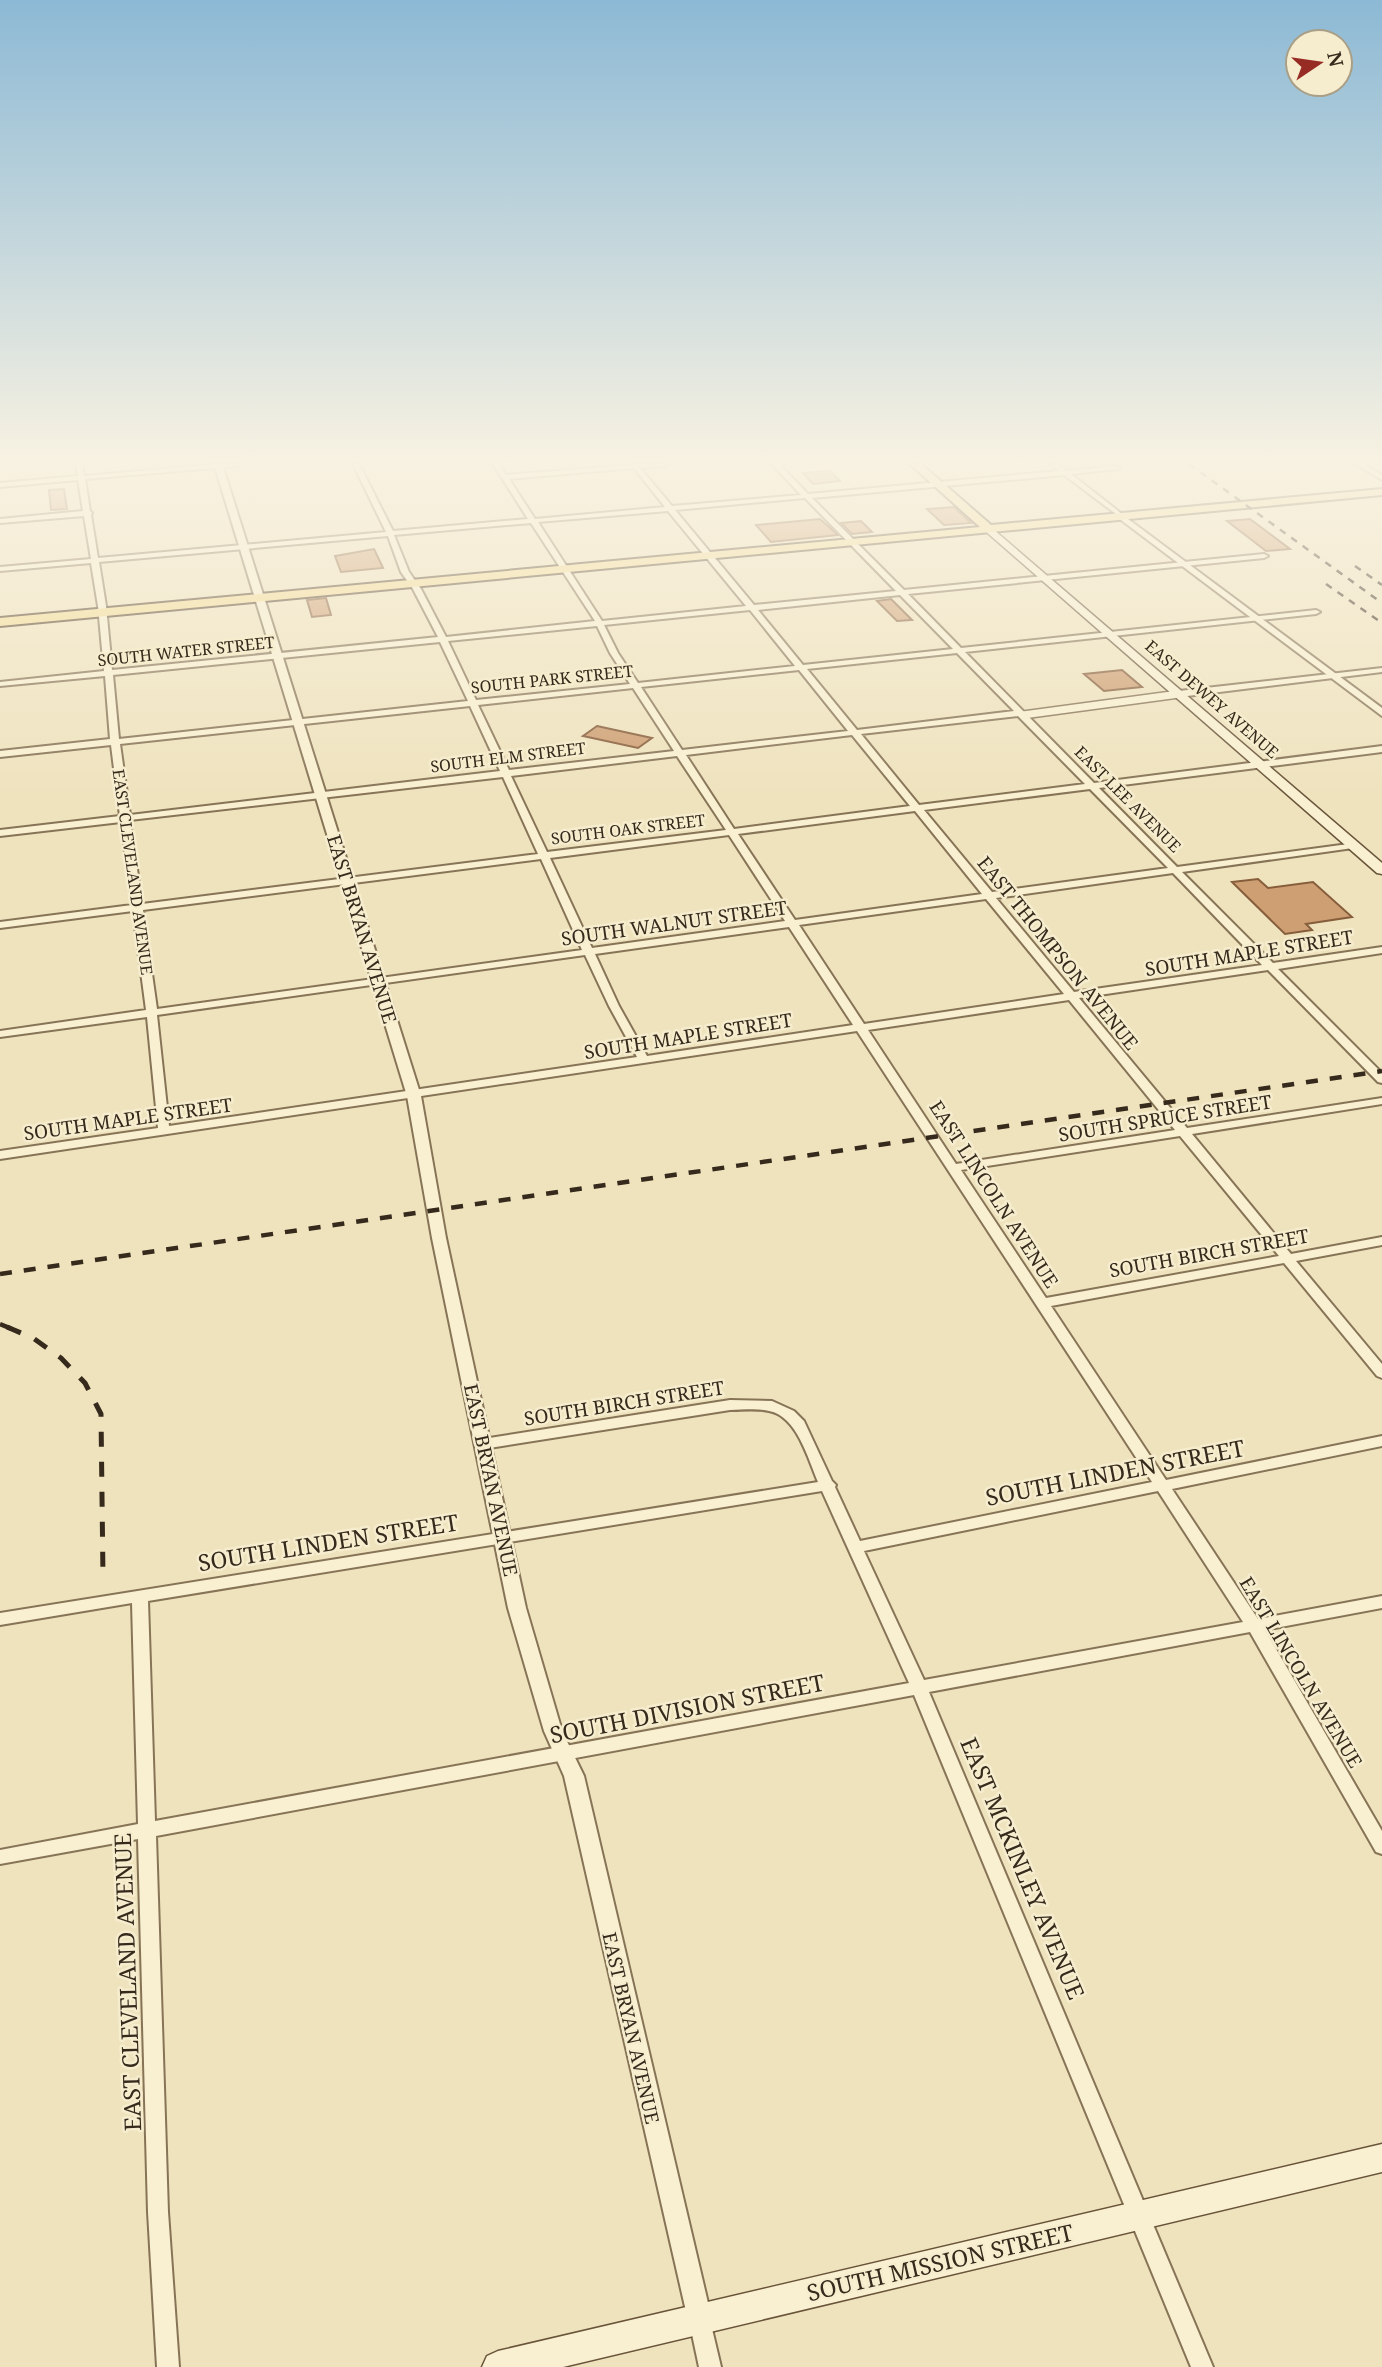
<svg xmlns="http://www.w3.org/2000/svg" width="1382" height="2367" viewBox="0 0 1382 2367" font-family="'Noto Serif',serif">
	<rect width="100%" height="100%" fill="#efe3be"/>
	<path fill="#ce9f73" stroke="#875e3c" stroke-width="2" d="M830,471l10,10 -27,3 -10,-11z
		M64,489l3,20 -16,1 -2,-20z
		M954,507l17,16 -27,2 -17,-16z
		M820,519l18,16 -67,7 -15,-17z
		M1250,519l40,30 -24,2 -39,-30z
		M861,521l11,11 -20,2 -11,-11z
		M374,549l9,19 -42,4 -6,-16z
		M326,598l5,17 -19,2 -5,-17z
		M891,599l21,21 -15,1 -20,-20z
		M1122,670l20,17 -38,4 -20,-17z
		M597,726l55,12 -14,10 -55,-12z
		M1258,879l10,9 45,-6 39,35 -46,7 6,6 -27,4 -53,-52z"/>
	<g fill="none" stroke-linecap="round" stroke-linejoin="round">
		<g stroke="#877457" stroke-width="10">
			<path id="pedestrian" d="M1023,715l156,-21"/>
		</g>
		<g stroke="#877457" stroke-width="4">
			<path id="minor" d="M76,464h6l2,12 133,-12h24l-3,2 -153,13 5,32 2,2 -1,2 7,43 288,-26 -33,-68h6l34,67 135,-12 -35,-55h6l7,11 136,-11h26l-3,2 -25,2 32,38 129,-11 -29,-31h7l29,30 251,-23 -8,-7h7l9,7 50,-5 3,2 -1,1 -48,5 51,40v2l-2,1 -56,-42 -252,23 92,92 360,-36 4,2 -4,2 -356,36 53,54 355,-38 4,2 -4,2 -351,38 129,131 288,-37v6l-283,36 78,79 179,-24 2,2 -5,3 -171,24 91,91 109,-16v6l-104,16 104,104v10l-4,-1 -110,-112 -189,28 108,130 195,-30v6l-190,30 99,120 91,-17v8l-86,16 86,103v14l-5,-2 -93,-113 -233,43 115,174 216,-44v10l-210,43 86,130 124,-23v12l-117,22 117,201v23l-6,-2 -126,-220 -321,60 284,675h-22l-277,-672 -758,141 12,376 11,155h-22l-9,-155 -10,-373 -138,25v-14l138,-26 -6,-221 -132,22v-12l818,-131c-10,-23 -21,-66 -49,-71 -12,-3 -27,-1 -39,-1l-247,39 -5,-2 -2,-3 2,-3 5,-2 247,-39 42,1 22,10 10,10 28,60 4,4 -1,2 25,54 292,-59 -295,-451 -857,128v-8l158,-23 -11,-111 -147,20v-6l146,-21 -13,-99 -133,17v-6l132,-17 -11,-83 -121,14v-6l120,-14 -9,-71 -111,12v-6l110,-12 -5,-63 -105,10v-4l104,-11 -6,-65 -7,-43 -91,8v-4l91,-8 -7,-43 -84,7v-4l83,-8 -5,-31 -78,7v-4l78,-7zM634,468l31,39 -130,12 -26,-40zM805,498l91,93 -142,14 -79,-95zM668,511l78,95 -144,15 -64,-99zM531,523l64,98 -149,16 -25,-48 -12,-17 -15,-37zM388,536l13,36 12,17 25,48 -326,33 -6,-64 -7,-44zM900,595l53,54 -150,16 -45,-55zM750,610l45,56 -157,17 -20,-30 -14,-28zM597,626l13,27 20,31 -154,16 -28,-59zM440,642l28,59 -349,38 -6,-64zM957,653l57,58 -157,19 -50,-61zM799,670l49,61 -166,19 -41,-63zM633,688l41,63 -165,19 -31,-65zM470,706l30,65 -370,44 -10,-71zM1018,716l67,68 -166,21 -58,-71zM852,735l58,71 -176,23 -48,-74zM677,756l49,74 -179,22 -36,-76zM503,777l35,77 -396,50 -12,-84zM1090,789l78,79 -176,24 -68,-82zM915,811l67,83 -187,26 -57,-86zM729,835l56,86 -193,27 -42,-90zM541,859l41,91 -425,59 -14,-99zM1173,873l89,92 -188,27 -78,-94zM986,899l78,95 -200,30 -65,-99zM789,927l64,98 -206,31 -28,-50 -24,-52zM585,955l24,51 28,51 -468,69 -12,-111zM1069,1000l106,130 -219,34 -88,-134zM1180,1136l99,120 -233,42 -85,-128zM822,1491l87,192 -754,138 -7,-220zM1158,1491l85,131 -319,58 -60,-129z
				M1356,464h7l19,11v5z
				M1382,668v4l-203,25 -4,-3 4,-3z
				M700,2309l8,3 13,55h-22l-10,-47 3,-8z"/>
		</g>
		<g stroke="#877457" stroke-width="4">
			<path id="tertiary" d="M214,464h8l199,632 25,142 80,370 36,123 22,45 128,544 -3,9 -9,3 -9,-3 -3,-9 -124,-544 -20,-45 -36,-123 -76,-370 -25,-142z
				M1120,513l262,195v8l-265,-199v-4z"/>
		</g>
		<g stroke="#69543a" stroke-width="3">
			<path id="secondary" d="M987,524l395,339v11l-5,-1 -394,-344 -1,-2z
				M1382,2144v28l-819,195h-81l5,-11 11,-5z"/>
		</g>
		<g stroke="#55412b" stroke-width="4">
			<path id="primary" d="M910,464h11l70,61 391,-36v6l-1382,131v-8l980,-91z"/>
		</g>
		<use href="#pedestrian" stroke="#f9f0d1" stroke-width="7"/>
		<use href="#minor" fill="#f9f0d1" fill-rule="evenodd"/>
		<use href="#tertiary" fill="#f9f0d1" fill-rule="evenodd"/>
		<use href="#secondary" fill="#f9f0d1" fill-rule="evenodd"/>
		<use href="#primary" fill="#f4dc94" fill-rule="evenodd"/>
		<path stroke="#362a1c" stroke-width="2.5" stroke-dasharray="7 7" stroke-linecap="butt" d="M1189,464l193,139
			M1355,566l27,19
			M1326,584l56,39"/>
		<path stroke="#362a1c" stroke-width="4.5" stroke-dasharray="12 12" stroke-linecap="butt" d="M0,1274l1382,-203
			M0,1324l12,5"/>
		<path stroke="#362a1c" stroke-width="5" stroke-dasharray="15 15" stroke-linecap="butt" d="M7,1327l26,11 28,20 24,25 16,31 2,164"/>
	</g>
	<linearGradient id="sky" x2="0" y2="1"><stop stop-color="#8cb9d5"/><stop offset="0.58" stop-color="#f8f2e2"/><stop offset="1" stop-color="#f8f2e2" stop-opacity="0"/></linearGradient>
	<rect width="1382" height="795" fill="url(#sky)"/>
	<g text-anchor="middle" dominant-baseline="central" stroke-width="5" stroke-linejoin="round" paint-order="stroke">
		<g font-size="16" fill="#362a1c" stroke="#f6edce">
			<text transform="translate(186 651) rotate(-6)">SOUTH WATER STREET</text>
			<text transform="translate(552 679) rotate(-6)">SOUTH PARK STREET</text>
			<text transform="translate(1212 699) rotate(41)">EAST DEWEY AVENUE</text>
			<text transform="translate(508 757) rotate(-7)">SOUTH ELM STREET</text>
			<text transform="translate(1128 799) rotate(45)">EAST LEE AVENUE</text>
			<text transform="translate(628 829) rotate(-7)">SOUTH OAK STREET</text>
			<text transform="translate(133 872) rotate(82)">EAST CLEVELAND AVENUE</text>
		</g>
		<g font-size="19" fill="#362a1c" stroke="#f6edce">
			<text transform="translate(674 923) rotate(-8)">SOUTH WALNUT STREET</text>
			<text transform="translate(362 929) rotate(73)">EAST BRYAN AVENUE</text>
			<text transform="translate(1058 953) rotate(51)">EAST THOMPSON AVENUE</text>
			<text transform="translate(1249 953) rotate(-9)">SOUTH MAPLE STREET</text>
			<text transform="translate(688 1036) rotate(-9)">SOUTH MAPLE STREET</text>
			<text transform="translate(1165 1118) rotate(-9)">SOUTH SPRUCE STREET</text>
			<text transform="translate(128 1119) rotate(-8)">SOUTH MAPLE STREET</text>
			<text transform="translate(994 1194) rotate(57)">EAST LINCOLN AVENUE</text>
			<text transform="translate(1209 1253) rotate(-10)">SOUTH BIRCH STREET</text>
			<text transform="translate(624 1403) rotate(-9)">SOUTH BIRCH STREET</text>
			<text transform="translate(491 1480) rotate(78)">EAST BRYAN AVENUE</text>
			<text transform="translate(1301 1672) rotate(59)">EAST LINCOLN AVENUE</text>
			<text transform="translate(631 2028) rotate(77)">EAST BRYAN AVENUE</text>
		</g>
		<g font-size="23" fill="#362a1c" stroke="#f6edce">
			<text transform="translate(1115 1472) rotate(-11)">SOUTH LINDEN STREET</text>
			<text transform="translate(328 1542) rotate(-9)">SOUTH LINDEN STREET</text>
			<text transform="translate(687 1708) rotate(-11)">SOUTH DIVISION STREET</text>
			<text transform="translate(1023 1868) rotate(67)">EAST MCKINLEY AVENUE</text>
			<text transform="translate(127 1982) rotate(-92)">EAST CLEVELAND AVENUE</text>
			<text transform="translate(940 2262) rotate(-13)">SOUTH MISSION STREET</text>
		</g>
	</g>
	<g transform="translate(1319 63) rotate(77)"><circle r="33" fill="#f6edce" stroke="#a99f87" stroke-width="2"/>
	<path d="M0-5L12 26L0 18L-12 26Z" fill="#972c25"/>
	<text y="-10" font-size="19" font-weight="bold" text-anchor="middle" fill="#362a1c">N</text>
	</g>
</svg>
